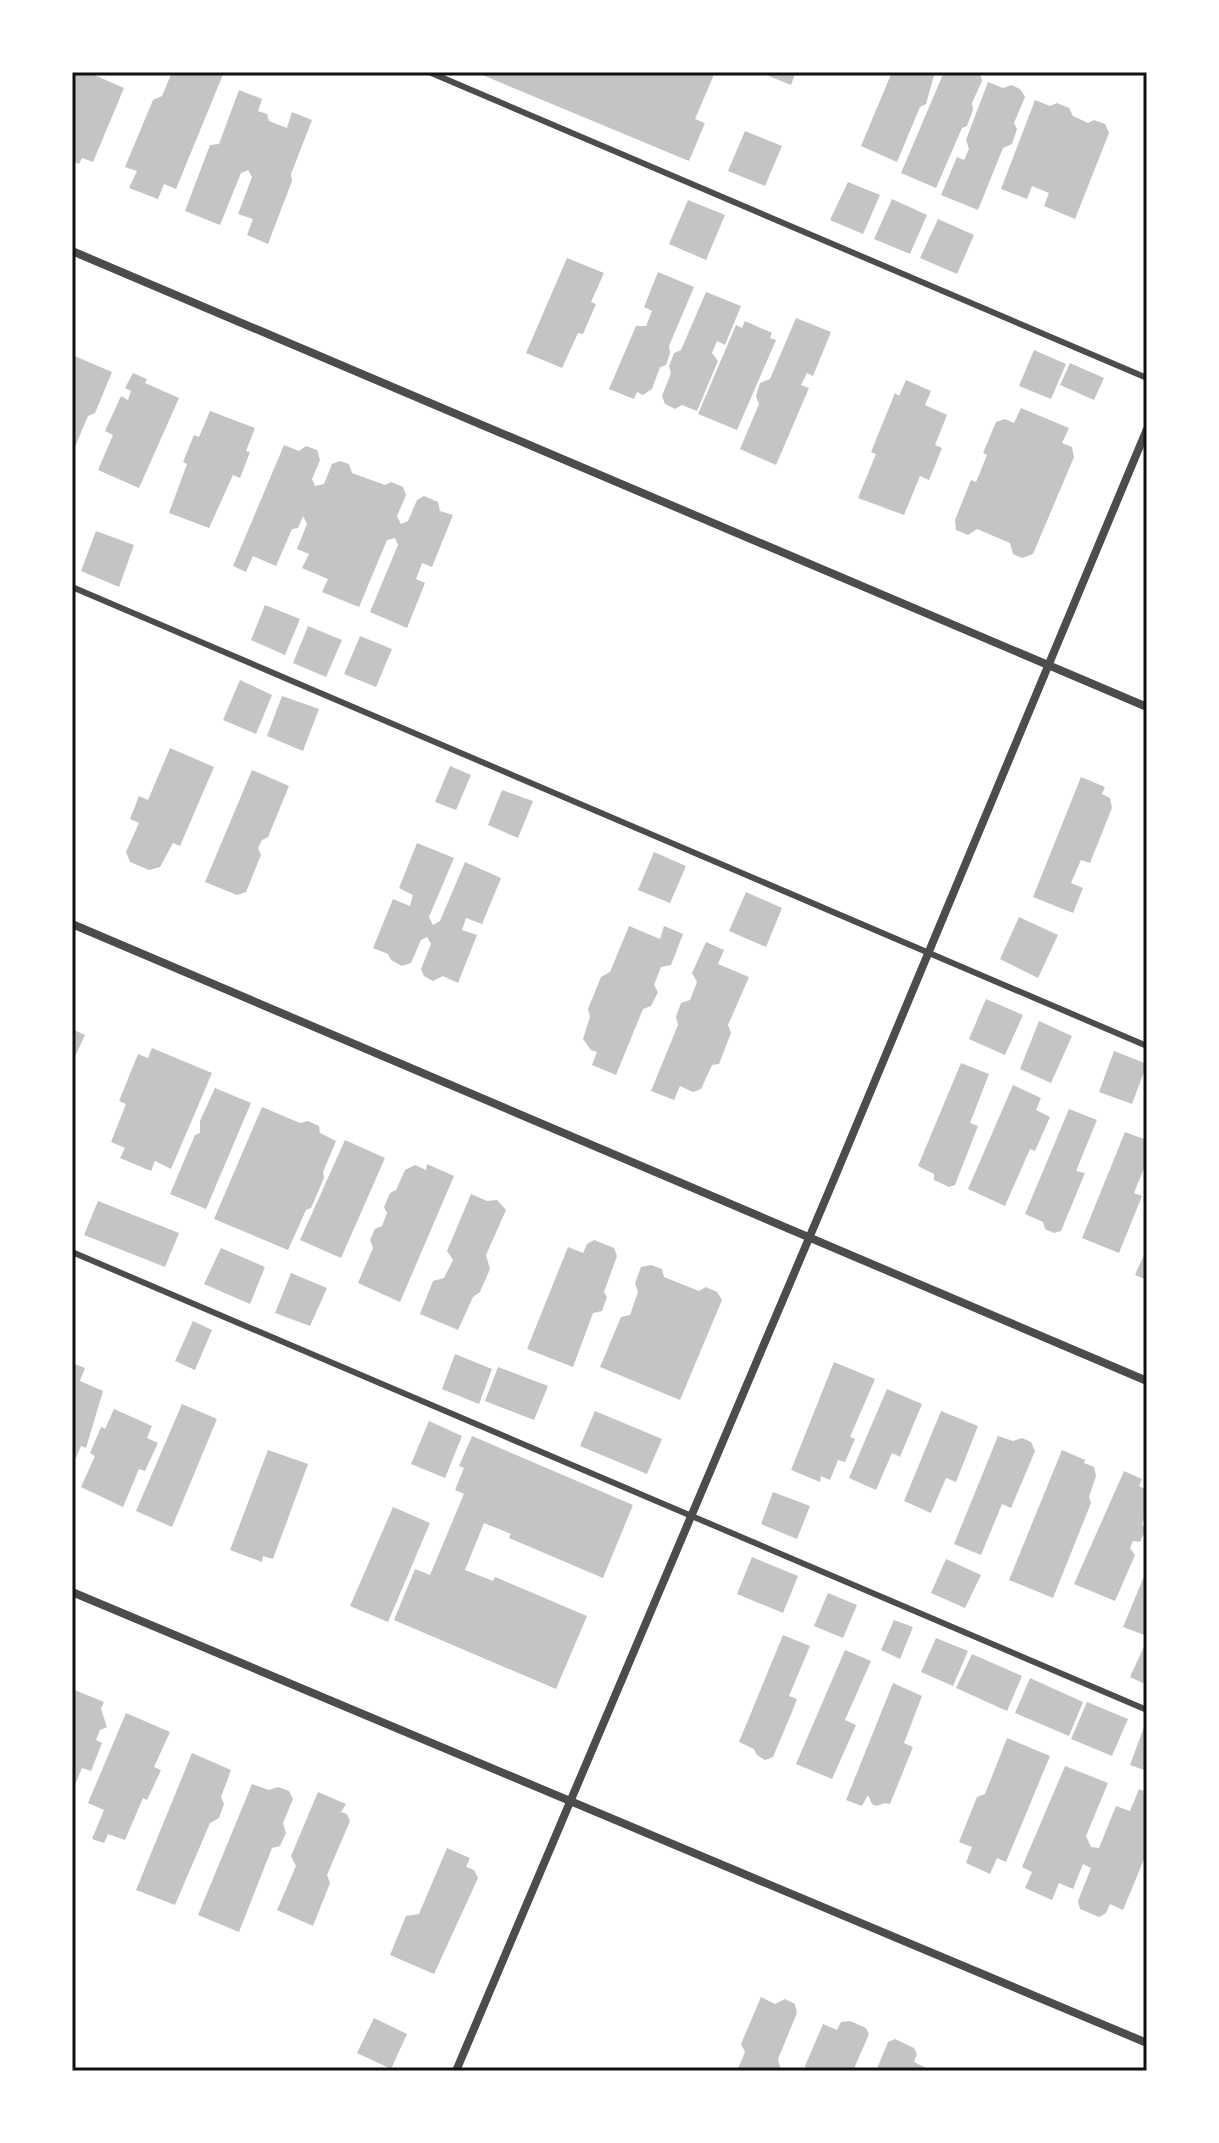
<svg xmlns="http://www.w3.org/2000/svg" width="1219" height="2143" viewBox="0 0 1219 2143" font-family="Rubik,sans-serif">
	<rect width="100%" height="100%" fill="#fff"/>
	<path fill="#c4c4c4" d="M72,72h21l-1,2 32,14 -31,74 -11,-4 -3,6 -7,-3z
		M172,72h52l-48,117 -12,-5 -6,15 -29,-11 8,-17 -12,-4 28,-67 9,-4z
		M475,72h240l-20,47 10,4 -16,38z
		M759,72h42l-2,4 -4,-2 -4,11z
		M892,72h43l-9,32 -6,3 -23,55 -36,-16z
		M944,72h36l2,9 -10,22 1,7 -6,16 -5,2 -26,60 -35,-15z
		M988,82l15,6 8,-3 9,4 5,8 -11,26 3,6 -5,15 -9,4 -25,62 -37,-15 16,-38 7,3 5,-11 -3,-9z
		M239,90l23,9 -4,12 9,3 2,7 18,7 5,-16 20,8 -21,54 1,7 -24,63 -21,-9 6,-16 -15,-5 14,-37 -4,-7 -7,3 -21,52 -35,-14 25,-66 9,-1z
		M1035,100l15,6 7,-3 12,5 4,8 15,7 6,-3 11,4 4,9 -34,86 -31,-13 5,-13 -17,-7 -5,13 -26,-10z
		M745,131l37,15 -17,40 -37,-15z
		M848,182l32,13 -17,39 -33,-14z
		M892,199l35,16 -17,39 -36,-15z
		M688,200l37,15 -19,45 -37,-16z
		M938,219l36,16 -17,39 -37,-16z
		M567,258l37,15 -13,29 5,2 -13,30 -5,-1 -16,35 -36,-15z
		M658,272l36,15 -25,59 1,7 -4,12 -6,2 -8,22 -9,6 -6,-3 -3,7 -25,-10 27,-63h10l6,-15 -8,-4z
		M706,292l35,14 -16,39 -8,-4 -5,12 6,8 -21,50 -15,-6 -7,4 -10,-5 -3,-8 9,-23 -2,-7 5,-13 7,-3z
		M796,318l35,14 -18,44 -6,-3 -6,12 8,3 -33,77 -36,-16 19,-45 -3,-8 4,-13 10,-4z
		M745,321l27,12 -2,5 6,2 -39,90 -39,-16 38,-89 6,3z
		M1034,350l32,14 -15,35 -32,-13z
		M72,355l40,17 -17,41 -7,3 -16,38z
		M1070,363l34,15 -10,22 -34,-15z
		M133,373l14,6 -2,4 34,15 -40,90 -41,-18 15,-35 -8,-4 16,-35 7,4 3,-9 -6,-3z
		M906,380l25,11 -6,14 22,10 -12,30 7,3 -13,32 -9,-4 -16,39 -46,-17 18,-44 -5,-2 24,-59 4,3z
		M1021,408l48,20 -7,15 10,4 2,10 -41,97 -11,4 -9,-4 -3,-11 -33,-14 -9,6 -12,-5 -1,-10 16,-40 5,2 11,-27 -4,-2 13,-31 9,-3 9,4z
		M210,411l45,17 -9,23 4,1 -10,26 -7,-3 -24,53 -40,-15 18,-49 -4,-2 11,-27 5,2z
		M284,445l15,6 7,-5 11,4 3,10 -8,19 3,7 9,-2 8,-20 8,-3 9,3 3,9 33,12 6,-3 12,5 3,8 -9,21 4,8 7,-3 9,-21 7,-4 14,6 2,9 13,4 -21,52 -10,-4 -6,16 9,4 -18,45 -37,-16 28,-67 -3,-7 -8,2 -28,67 -37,-15 6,-13 -26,-11 7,-14 -12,-5 10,-25 -4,-8 -5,12 -6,1 -16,37 -23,-10 -7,16 -13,-6z
		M96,531l38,14 -15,42 -38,-16z
		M265,605l35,14 -15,36 -34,-15z
		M308,626l34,14 -16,37 -33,-14z
		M360,636l32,13 -16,38 -32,-13z
		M240,680l32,15 -16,39 -33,-14z
		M282,696l37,13 -16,42 -36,-15z
		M170,748l44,19 -34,79 -7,-3 -13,24 -11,3 -19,-8 -4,-10 13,-29 -9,-4 9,-23 9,4z
		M450,766l21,9 -15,35 -21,-8z
		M252,770l37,16 -21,51 -6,3 -4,8 3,7 -15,37 -9,3 -32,-13z
		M1081,777l24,10 -3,7 8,4 2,10 -22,55 -9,-3 -10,23 12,5 -10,25 -40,-16z
		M502,790l31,11 -15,37 -30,-13z
		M417,843l37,15 -25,59 4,8 7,-4 25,-59 36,16 -19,46 -16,-6 -4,12 15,5 -19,48 -15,-7 -10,5 -9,-5 -3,-7 10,-25 -4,-7 -6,3 -10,23 -9,3 -11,-6 -3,-6 -15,-6 20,-49 17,7 3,-11 -14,-7z
		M654,852l32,14 -16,37 -32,-13z
		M746,892l36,16 -16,39 -37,-16z
		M1019,917l39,18 -20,43 -38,-19z
		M629,926l31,13 4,-13 19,8 -12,31 -10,2 -7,18 4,7 -7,14 -8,3 -27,66 -24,-10 5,-13 -6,-2 -8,-11 7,-22 -2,-8 13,-32 9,-5z
		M706,942l18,8 -6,14 31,13 -21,48 3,8 -12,31 -7,1 -11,24 -8,3 -13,-6 -6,14 -23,-9 27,-66 -2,-8 5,-14 9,-3 7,-18 -5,-9z
		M986,999l37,16 -18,40 -36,-16z
		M1039,1021l33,15 -21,47 -31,-14z
		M72,1029l13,6 -13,28z
		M152,1048l60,25 -41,96 -16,-8 -4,10 -31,-13 5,-10 -14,-6 15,-38 -7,-3 19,-47 10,4z
		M1114,1051l33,13 -15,40 -33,-12z
		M961,1063l28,11 -19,49 8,3 -23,59 -6,2 -15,-7v-6l-16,-8z
		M1013,1085l28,13 -5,12 14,7 -15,34 -5,-2 -25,57 -37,-17z
		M215,1088l36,15 -45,106 -36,-15 25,-59 5,-2v-12z
		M262,1107l38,16 8,-2 11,5 1,7 16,8 -13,31 1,6 -13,30 -5,2 -18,40 -74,-31z
		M1069,1109l28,11 -21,51 9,2 -24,58 -7,2 -9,-4 -2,-7 -18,-8z
		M1125,1132l22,8v21l-13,32 8,3 -23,57 -37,-15z
		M345,1140l40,18 -44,100 -41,-18z
		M427,1164l27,12 -54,126 -42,-19 15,-35 -3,-8 5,-11 7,-3 5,-13 -3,-6 6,-14 6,-3 9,-20 10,-5 11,5z
		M471,1194l16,7 10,-1 9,10 -20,45 4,14 -10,23 -7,5 -15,33 -38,-16 13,-33 11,-3 9,-18 -6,-9z
		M98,1201l81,32 -14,34 -81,-32z
		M594,1240l20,8 3,8 -13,36 3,5 -5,14 -9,2 -20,54 -46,-18 41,-102 15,6 4,-9z
		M221,1248l44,19 -15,37 -46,-20z
		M1147,1248v32l-12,-5z
		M651,1265l11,4 2,8 35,14 7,-4 11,5 5,8 -42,100 -80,-33 21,-50 9,-2 8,-23 -3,-9 6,-16z
		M291,1273l36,15 -17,38 -35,-13z
		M193,1321l19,9 -17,40 -20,-9z
		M455,1354l37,15 -13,35 -37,-15z
		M834,1362l41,17 -25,58 5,2 -10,23 -7,-2 -8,20 -9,-4 -1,6 -29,-12z
		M72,1363l13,5 -5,13 23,10 -17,57 -5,-2 -9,21z
		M498,1367l50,19 -14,34 -49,-19z
		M887,1389l35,15 -22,53 -8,-4 -16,37 -27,-12z
		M182,1404l35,15 -45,108 -36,-16z
		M114,1409l38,17 -5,12 11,5 -13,28 -6,-2 -16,38 -42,-20 14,-31 -5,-3 11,-26 4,2z
		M595,1411l67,28 -15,35 -67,-28z
		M941,1411l37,15 -22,56 -10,-4 -15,35 -27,-12z
		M429,1421l33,15 -17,42 -34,-14z
		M472,1436l161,69 -30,73 -94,-40 2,-4 -27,-11 -19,47 28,11 2,-4 92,39 -31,73 -162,-69 21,-51 15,6 34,-81 -9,-4 9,-22 -5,-2z
		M998,1436l15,5 9,-3 9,4 4,9 -24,57 -9,-4 -21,51 -27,-11z
		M268,1450l40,14 -35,95 -10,-3 -1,6 -32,-12z
		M1062,1450l23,10 -1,3 10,4 2,9 -7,21 2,6 -38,95 -44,-18z
		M1124,1471l18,8 -3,7 8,4v19l-5,15 4,5 -6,13 -7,-1 -3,7 5,7 -20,46 -41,-17z
		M773,1492l37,14 -13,33 -36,-15z
		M393,1507l37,16 -42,99 -38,-16z
		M752,1557l46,19 -15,37 -46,-19z
		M946,1559l35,16 -16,33 -34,-15z
		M1147,1569v67l-24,-9z
		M828,1593l29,12 -14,33 -29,-12z
		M894,1620l19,7 -13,32 -19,-9z
		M783,1635l27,11 -21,50 8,3 -5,13 -19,45 -8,3 -8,-5 -3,-6 -15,-7z
		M936,1638l32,13 -15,35 -32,-14z
		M1147,1640v45l-17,-8z
		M845,1650l26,11 -26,59 11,5 -24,54 -36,-15z
		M972,1654l50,22 -15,35 -51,-23z
		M1030,1678l53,24 -14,34 -54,-23z
		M893,1683l29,13 -18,47 9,4 -23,57 -5,-1 -9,3 -4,-2 -4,-9 -6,11 -16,-6z
		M72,1689l32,13 -3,7 6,18 -7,3 -4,10 6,3 -11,28 -9,-3 -10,24z
		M1087,1702l41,17 -16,37 -41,-17z
		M126,1713l44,19 -16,35 7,3 -14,30 -4,-2 -18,42 -17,-6 -4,9 -12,-4 12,-29 -16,-7z
		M1145,1724l2,1v46l-17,-6z
		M1007,1738l43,18 -44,106 -9,-4 -7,16 -24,-11 6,-16 -13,-5 18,-45 8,-3z
		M192,1753l39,17 -10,27 3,7 -5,14 -9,5 -35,82 -39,-15z
		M1065,1766l43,17 -22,53 5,11 8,1 17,-42 14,5 9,-22 8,3v60l-24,58 -13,-6 -4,9 -7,4 -19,-8 -2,-8 13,-33 -8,-4 -10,25 -14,-6 -7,17 -27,-12 7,-16 -10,-5z
		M252,1784l17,6 9,-3 11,4 4,8 -10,24 3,10 -6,13 -8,2 -33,84 -41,-17z
		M318,1792l28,12 -5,8 6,2 3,7 -23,54 3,8 -17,43 -36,-16 19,-44 -5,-10z
		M447,1848l23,10 -4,9 8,3 4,8 -44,96 -44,-19 16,-39 13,-2z
		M761,1997l14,7 10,-5 10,5 2,9 -19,46 2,8 -1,4h-42l8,-19 -4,-8z
		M374,2018l33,16 -16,35 -34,-16z
		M850,2021l16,7 3,6 -16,37h-45l-3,-5 18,-42 14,6 4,-8z
		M895,2039l19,9 3,6 -3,8 14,7 -1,2h-51l12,-29z"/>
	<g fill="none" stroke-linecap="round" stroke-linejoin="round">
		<path stroke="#4c4c4c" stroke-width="6" d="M429,72l718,306
			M72,587l1075,459
			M72,1252l1075,458"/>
		<path stroke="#4c4c4c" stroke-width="8" d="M72,251l1075,456
			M72,924l1075,457
			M72,1592l1075,451
			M456,2071l373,-880 318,-762"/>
	</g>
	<rect width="1219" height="2143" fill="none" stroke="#ffffff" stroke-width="148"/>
	<rect x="74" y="74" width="1071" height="1995" fill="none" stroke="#111" stroke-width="3"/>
</svg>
